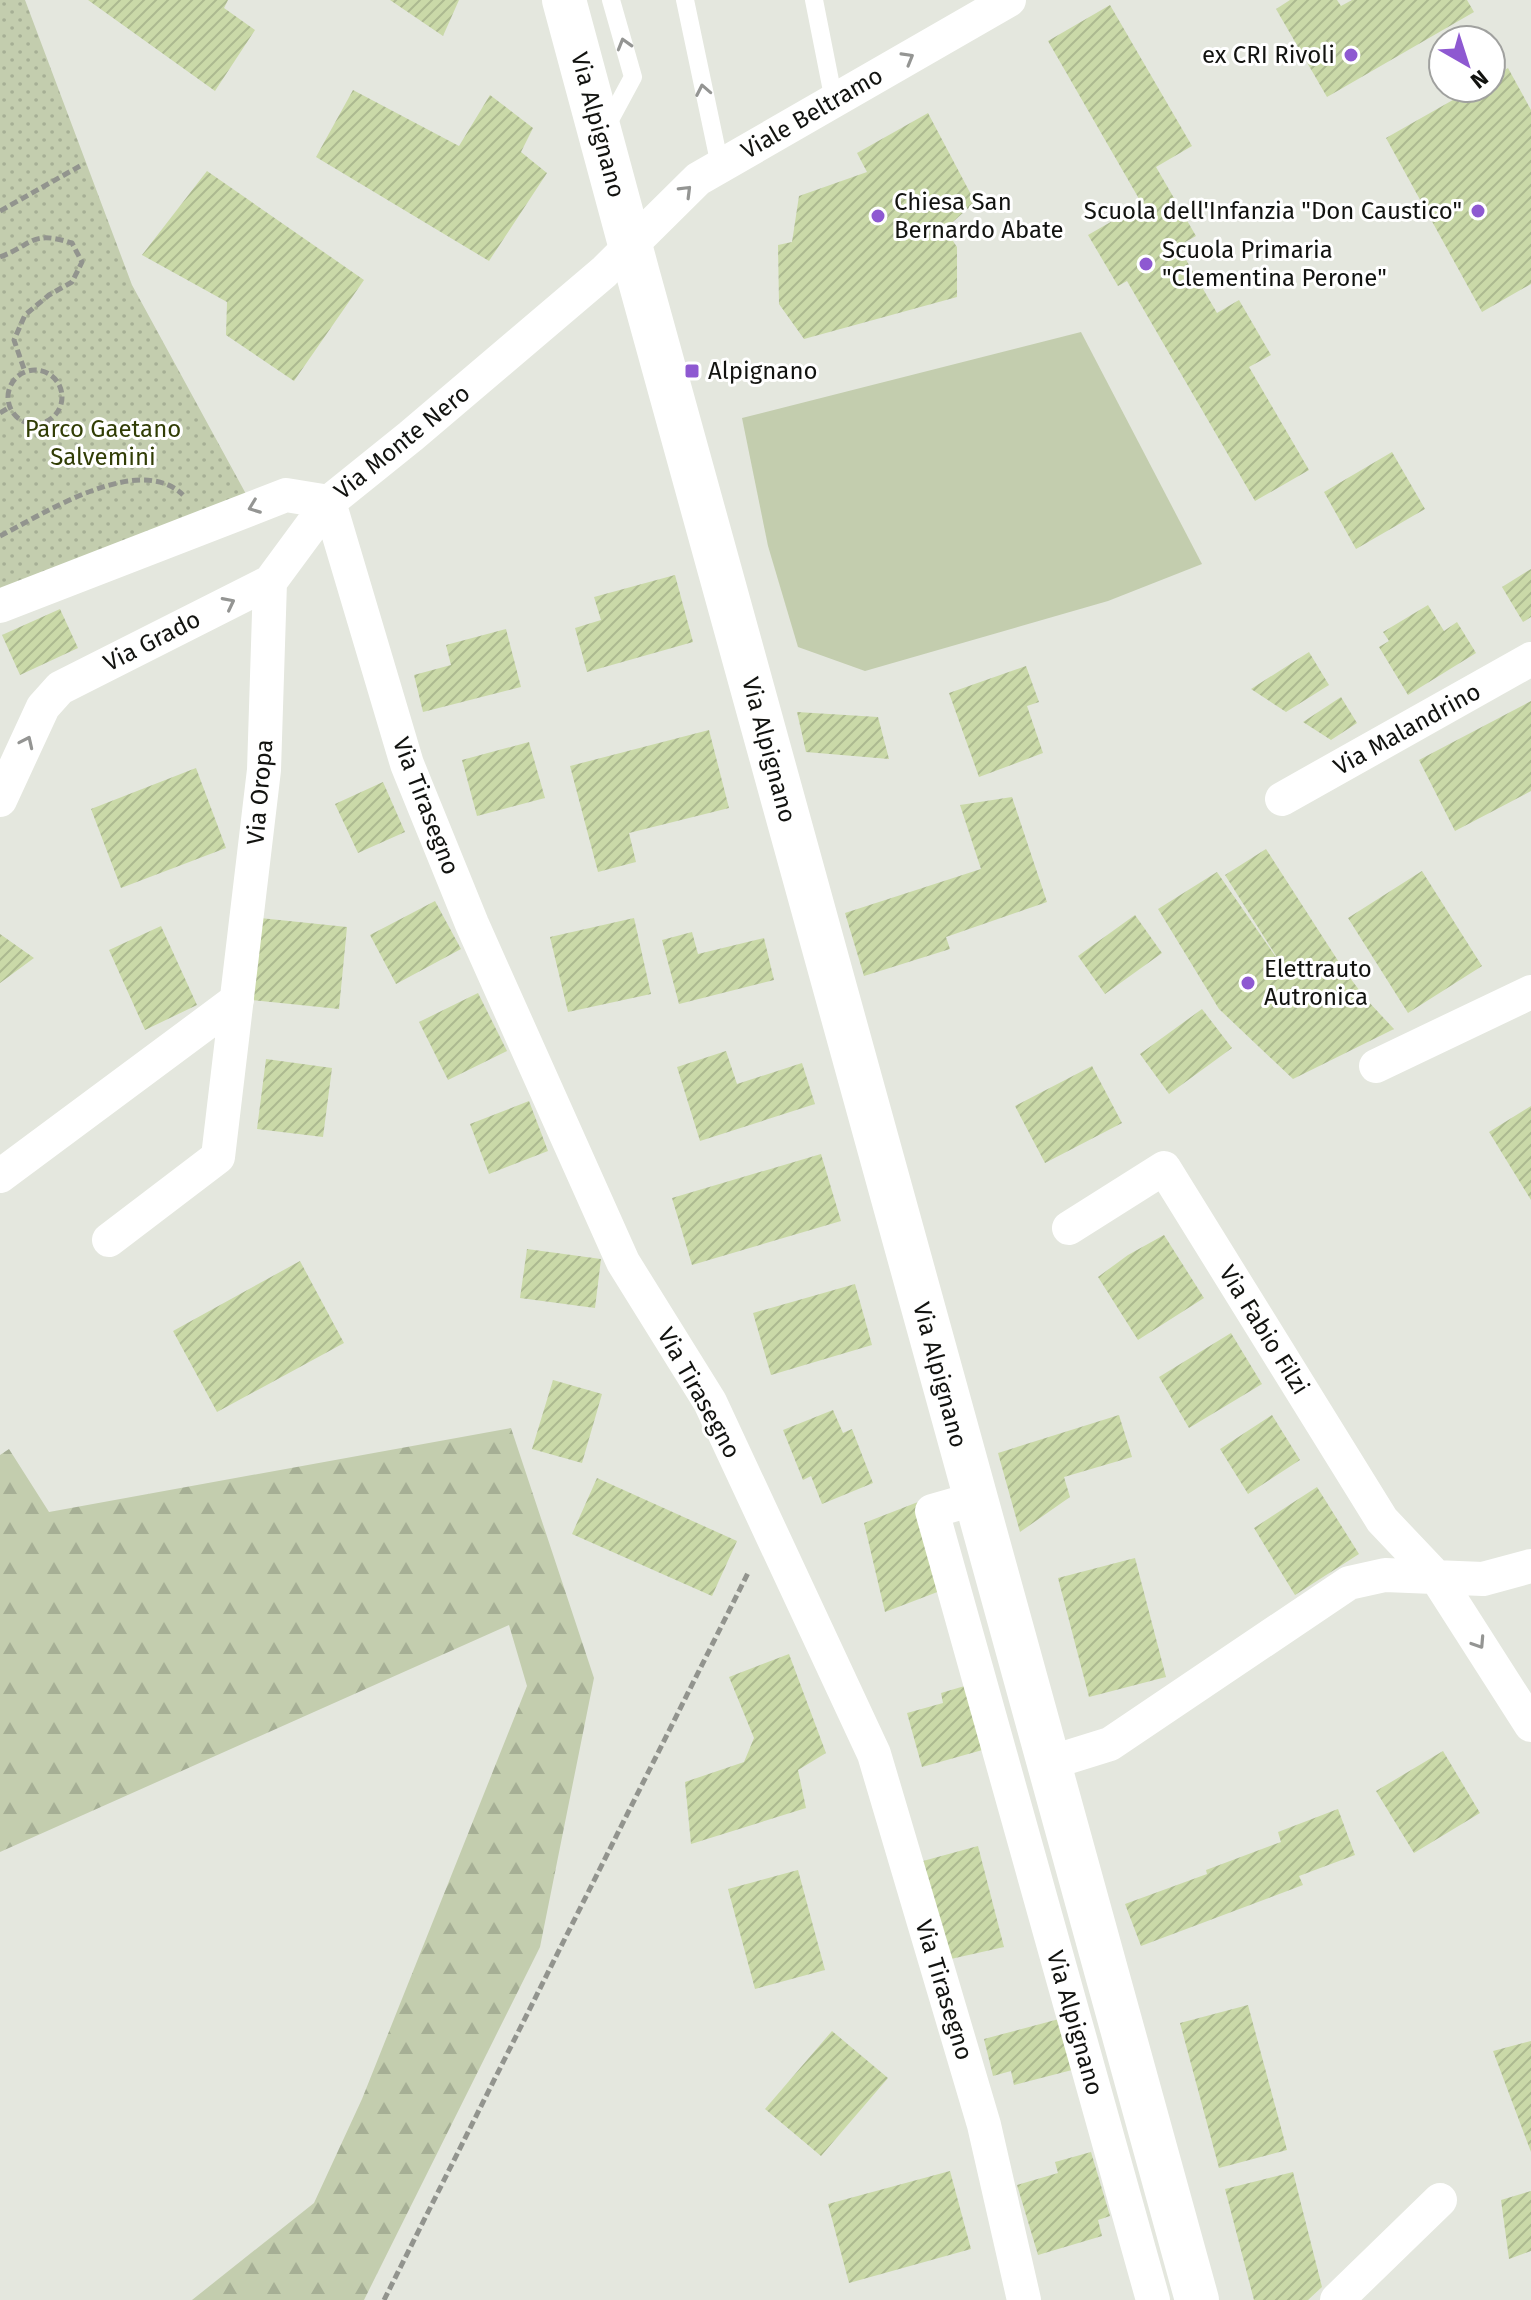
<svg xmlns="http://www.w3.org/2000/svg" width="1531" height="2300" viewBox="0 0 1531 2300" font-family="'Fira Sans',sans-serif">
	<defs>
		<pattern id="forest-firs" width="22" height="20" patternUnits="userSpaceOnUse" patternTransform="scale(2)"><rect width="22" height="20" fill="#c3cdae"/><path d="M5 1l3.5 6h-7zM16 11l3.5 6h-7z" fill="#a6af95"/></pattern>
		<pattern id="park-dots" width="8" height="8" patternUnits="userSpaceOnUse" patternTransform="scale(2)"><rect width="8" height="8" fill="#c3cdae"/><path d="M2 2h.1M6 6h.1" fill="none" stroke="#a6af95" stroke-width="1.8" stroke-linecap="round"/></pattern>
		<pattern id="building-hatch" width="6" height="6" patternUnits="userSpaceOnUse" patternTransform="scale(2)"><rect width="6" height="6" fill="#cad9a8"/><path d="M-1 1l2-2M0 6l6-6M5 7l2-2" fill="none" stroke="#acb990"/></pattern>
	</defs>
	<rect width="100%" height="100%" fill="#e4e7de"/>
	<path fill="url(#forest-firs)" d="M511,1428l83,250 -54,269 -176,353h-172l122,-97 48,-104 165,-413 -18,-61 -509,227v-397l9,-6 40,63z"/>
	<path fill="url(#park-dots)" d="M0,0h25l107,285 114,209 -246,101z"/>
	<path fill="#c3cdae" d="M1081,332l121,232 -94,37 -243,70 -67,-24 -30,-101 -26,-128z"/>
	<path fill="url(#building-hatch)" d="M88,0h140l-4,8 31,22 -40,61z
		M390,0h69l-16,36z
		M1290,0h47l4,6 11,-6h115l7,12 -147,85 -51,-88z
		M1110,5l82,141 -36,21 40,69 -18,10 39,67 22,-13 32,55 -22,12 60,103 -54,31 -128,-220 -9,5 -30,-51 54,-31 -94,-163z
		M1508,68l23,42v174l-49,28 -96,-174 88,-50h17v-10z
		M353,90l106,56 31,-51 43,33 -12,24 26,21 -58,88 -173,-104z
		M928,113l47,89 -30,27 12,18v50l-153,42 -25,-35 -1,-59 14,-3 7,-46 68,-24 -10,-19z
		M207,171l157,109 -70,101 -68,-46 1,-33 -85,-47z
		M1392,452l33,57 -69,40 -32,-57z
		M1531,569v48l-8,5 -21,-35z
		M675,575l18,67 -106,30 -12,-44 26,-8 -7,-23z
		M1428,605l16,26 13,-9 19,31 -68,42 -29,-48 10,-6 -6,-9z
		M60,609l18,39 -58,27 -18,-40z
		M506,629l15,58 -98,25 -9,-37 37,-10 -5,-20z
		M1309,652l20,33 -43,27 -35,-23z
		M1026,666l13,36 -12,4 16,47 -64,24 -30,-84z
		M1341,697l16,26 -26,17 -28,-18z
		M1531,701v90l-76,40 -36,-71z
		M797,712l81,5 11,42 -83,-7z
		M709,730l20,78 -100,25 7,29 -38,10 -28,-106z
		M529,742l16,56 -68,18 -15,-56z
		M196,768l30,80 -105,40 -30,-79z
		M383,782l22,50 -47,21 -23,-49z
		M1012,797l35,105 -101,35 4,12 -86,27 -19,-63 136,-44 -21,-64z
		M1266,849l78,121 22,29 28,30 -101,50 -74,-70 -61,-100 59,-37 68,98 -60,-95z
		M1422,871l60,95 -74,47 -60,-95z
		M435,901l26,48 -65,35 -26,-49z
		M1135,915l27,38 -57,41 -27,-38z
		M260,918l87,9 -8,82 -88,-9z
		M634,918l17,76 -83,18 -18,-75z
		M161,926l36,79 -52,25 -36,-80z
		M692,932l6,22 66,-16 10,42 -95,24 -17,-64z
		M0,934l34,24 -34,25z
		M478,993l29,58 -59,29 -29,-58z
		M1202,1009l30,39 -63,46 -29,-40z
		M726,1051l11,33 65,-21 13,41 -115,37 -23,-74z
		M266,1059l66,9 -9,69 -66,-8z
		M1092,1066l30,57 -77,40 -30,-57z
		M529,1101l19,50 -59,23 -19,-50z
		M1531,1106v94l-42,-68z
		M821,1154l20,67 -149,44 -20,-67z
		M1164,1235l40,63 -66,42 -40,-63 30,-22z
		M527,1249l74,10 -6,49 -75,-10z
		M300,1261l44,82 -127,69 -44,-81z
		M855,1284l17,61 -101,30 -18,-62z
		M1231,1333l31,51 -73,44 -30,-51z
		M553,1380l49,14 -20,69 -50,-14z
		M833,1410l10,23 9,-4 21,54 -51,21 -11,-28 -8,4 -20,-50z
		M1119,1415l13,42 -68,20 6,20 -50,35 -22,-79z
		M1272,1415l28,45 -52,34 -28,-45z
		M597,1478l140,63 -25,55 -140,-62z
		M1317,1487l42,67 -64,41 -41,-67z
		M918,1502l22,89 -55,21 -21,-89z
		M1135,1558l31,119 -77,20 -31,-119z
		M789,1654l37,99 -28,17 8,38 -115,36 -6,-62 59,-20 10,-24 -25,-61z
		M968,1685l18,64 -64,18 -15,-54 36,-10 -2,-10z
		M1443,1751l37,62 -66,40 -38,-62z
		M1338,1809l17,46 -56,21 4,9 -162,61 -16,-42 82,-30 -1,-4 75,-28 -3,-10z
		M978,1846l26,101 -62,14 -19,-100z
		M798,1870l27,100 -70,19 -27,-100z
		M1248,2005l39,145 -68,18 -39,-145z
		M1059,2019l13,51 -58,15 -3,-14 -18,5 -9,-37z
		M832,2031l56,47 -67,78 -56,-47z
		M1531,2041v111l-38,-101z
		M1091,2152l19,64 -12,4 4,16 -64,19 -21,-70 41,-12 -3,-11z
		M950,2171l21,78 -122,34 -21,-79z
		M1293,2172l29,115 -14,13h-54l-29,-111z
		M1531,2191v60l-22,8 -8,-59z"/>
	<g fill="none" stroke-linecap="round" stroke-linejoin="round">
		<path stroke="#92948e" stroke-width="5" stroke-dasharray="8 4" stroke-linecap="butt" d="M0,211l80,-45
			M0,257c34,-13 31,-27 72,-14l10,19 -10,20 -23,13 -24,20 -11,25 10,29
			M8 397a27 27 0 1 1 54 0a27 27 0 1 1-54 0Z
			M0,413l8,-5
			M0,536c45,-23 139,-84 183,-41
			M384,2300l365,-729"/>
		<path stroke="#fff" stroke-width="18" d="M685,0l35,166
			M814,0l20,101
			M606,127l27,-50 -22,-77"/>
		<path stroke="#fff" stroke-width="34" d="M329,502l78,262 65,160 151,338 87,140 164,352 110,371 40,175
			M0,606l286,-111 43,7
			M1282,799l249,-140
			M0,800l43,-93 17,-19 210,-106 59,-80 82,-66 193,-164 94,-93 311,-179
			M1376,1066l155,-74
			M0,1176l237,-176
			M1069,1228l95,-60 218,352 55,58 94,147
			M109,1240l109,-83 46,-387 6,-188
			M974,1499l-42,12 221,789
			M1049,1763l61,-19 239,-161 36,-8 98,4 48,-13
			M1337,2300l103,-100"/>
		<path stroke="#fff" stroke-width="44" d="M564,0c206,768 423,1533 633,2300"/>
	</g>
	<defs><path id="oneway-chevron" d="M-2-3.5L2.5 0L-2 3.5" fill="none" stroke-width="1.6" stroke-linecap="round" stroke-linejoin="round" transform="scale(2)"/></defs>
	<g stroke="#949593">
		<use href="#oneway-chevron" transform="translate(624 44) rotate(-106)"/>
		<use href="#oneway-chevron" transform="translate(908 58) rotate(-30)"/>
		<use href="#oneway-chevron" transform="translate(703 90) rotate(-101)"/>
		<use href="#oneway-chevron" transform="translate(686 191) rotate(-45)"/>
		<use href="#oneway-chevron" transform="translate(254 507) rotate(159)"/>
		<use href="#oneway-chevron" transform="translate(229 603) rotate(-27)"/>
		<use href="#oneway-chevron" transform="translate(27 742) rotate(-65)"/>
		<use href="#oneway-chevron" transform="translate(1479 1643) rotate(57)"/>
	</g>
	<g fill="#8e59d1" stroke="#fff" stroke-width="3">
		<circle cx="1351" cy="55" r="8"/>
		<circle cx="1478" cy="211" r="8"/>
		<circle cx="878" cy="216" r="8"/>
		<circle cx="1146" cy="264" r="8"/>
		<rect x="684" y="363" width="16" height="16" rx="4"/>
		<circle cx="1248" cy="983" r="8"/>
	</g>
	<g text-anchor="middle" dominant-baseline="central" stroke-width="6" stroke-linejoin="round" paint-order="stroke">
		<g font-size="24" fill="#121310" stroke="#fff" text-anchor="start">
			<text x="1335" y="55" text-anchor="end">ex CRI Rivoli</text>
			<text x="894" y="202">Chiesa San<tspan x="894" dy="28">Bernardo Abate</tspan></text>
			<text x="1462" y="211" text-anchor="end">Scuola dell'Infanzia "Don Caustico"</text>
			<text x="1162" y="250">Scuola Primaria<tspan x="1162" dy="28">"Clementina Perone"</tspan></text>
			<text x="708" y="371">Alpignano</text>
			<text x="1264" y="969">Elettrauto<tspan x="1264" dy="28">Autronica</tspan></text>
		</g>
		<g font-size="24" fill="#121310" stroke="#fff">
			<text transform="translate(812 113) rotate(-30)">Viale Beltramo</text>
			<text transform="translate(598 125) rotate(75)">Via Alpignano</text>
			<text transform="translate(402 442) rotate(-39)">Via Monte Nero</text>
			<text transform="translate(152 641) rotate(-27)">Via Grado</text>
			<text transform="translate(1407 729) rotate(-29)">Via Malandrino</text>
			<text transform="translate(769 750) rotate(75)">Via Alpignano</text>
			<text transform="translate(260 792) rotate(-85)">Via Oropa</text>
			<text transform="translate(426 806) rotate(69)">Via Tirasegno</text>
			<text transform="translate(1264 1330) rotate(58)">Via Fabio Filzi</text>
			<text transform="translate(940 1375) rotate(75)">Via Alpignano</text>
			<text transform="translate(699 1393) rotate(61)">Via Tirasegno</text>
			<text transform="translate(944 1990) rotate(73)">Via Tirasegno</text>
			<text transform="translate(1075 2023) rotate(74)">Via Alpignano</text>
		</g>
		<g font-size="24" fill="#313d05" stroke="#fff">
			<text x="103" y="429">Parco Gaetano<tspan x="103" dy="28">Salvemini</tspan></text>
		</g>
	</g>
	<g transform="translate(1467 64) rotate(141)"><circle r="38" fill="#ffffff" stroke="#a0a19f" stroke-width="2"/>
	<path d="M0-6L14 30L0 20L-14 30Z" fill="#8e59d1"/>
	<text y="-12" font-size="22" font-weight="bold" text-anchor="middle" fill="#121310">N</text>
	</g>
</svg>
